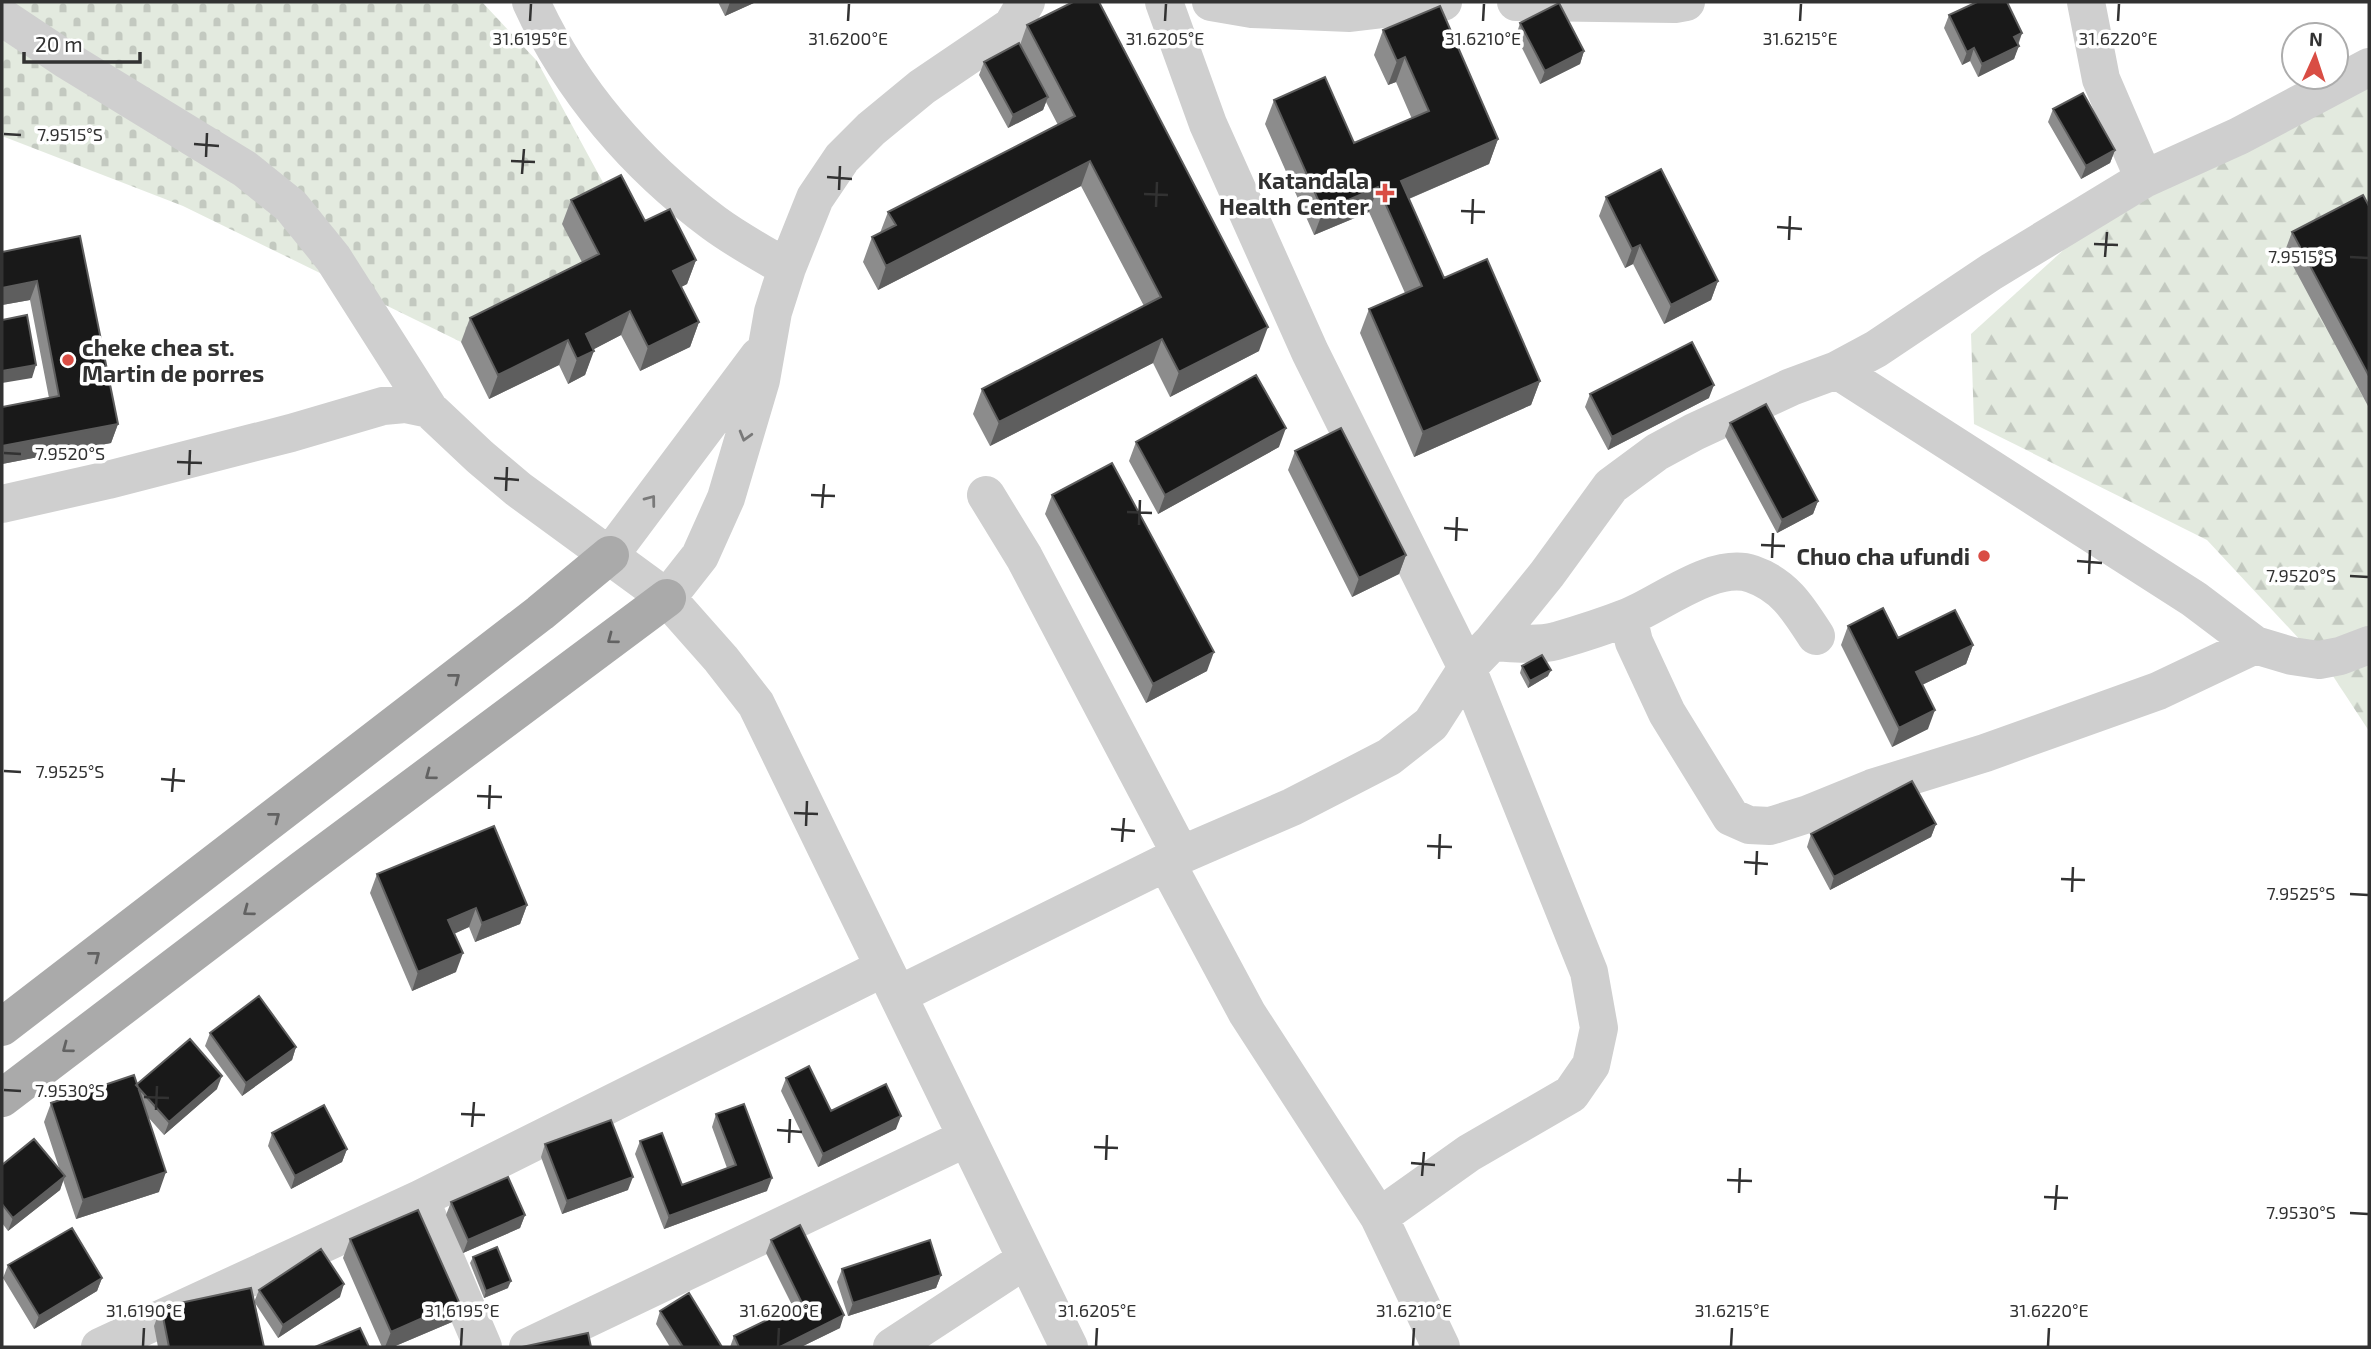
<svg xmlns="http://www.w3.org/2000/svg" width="2371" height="1349" viewBox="0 0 2371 1349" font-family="'Exo 2',sans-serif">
	<defs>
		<pattern id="forest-firs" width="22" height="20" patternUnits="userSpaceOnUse" patternTransform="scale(1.75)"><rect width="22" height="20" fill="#e3eadf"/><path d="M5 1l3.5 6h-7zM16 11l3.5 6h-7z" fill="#c3c9c0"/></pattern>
		<pattern id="cemetery-stones" width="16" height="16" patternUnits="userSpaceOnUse" patternTransform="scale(1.75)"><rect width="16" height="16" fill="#e3eadf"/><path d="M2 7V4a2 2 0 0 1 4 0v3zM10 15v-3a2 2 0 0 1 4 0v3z" fill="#c3c9c0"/></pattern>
	</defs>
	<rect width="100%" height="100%" fill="#fff"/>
	<path fill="url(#forest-firs)" d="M2369,80v651l-38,-58 -124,-133 -233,-116 -3,-90 109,-99 78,-44z"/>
	<path fill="url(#cemetery-stones)" d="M2,2h480l55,59 75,138 -22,79 -129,64 -278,-136 -181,-70z"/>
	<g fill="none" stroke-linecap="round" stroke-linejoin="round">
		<path stroke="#cfcfcf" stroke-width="38" d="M531,2c40,88 105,163 183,221 23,17 49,31 73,45
			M1164,2l44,122 102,228 157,316 122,304 10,56 -8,37 -20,29 -102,59 -90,64
			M1211,2l41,7 98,4 93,-11
			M1516,2l159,2 11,-2
			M2086,2l15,77 43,100
			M2,17l63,42 180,110 46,37 42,52 96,151
			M1837,370l357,229 61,46 37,11 27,4 21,-4 29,-11
			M986,495l38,62 157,298
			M2,504l106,-24 183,-47 92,-27 22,-2 24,5 51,48 38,32 149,109 54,61 35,45 313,643
			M610,555l149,-199
			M667,598l33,-42 26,-58 35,-118 12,-68 14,-44 28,-70 27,-40 29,-29 51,-42 90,-61 14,-24
			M1628,617l6,25 33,71 64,104 18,8 21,1 38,-12 64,-26 113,-35 173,-62 97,-46
			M1492,642c21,1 44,4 64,-1 24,-7 49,-15 72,-24 33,-13 86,-56 124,-43 32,11 46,34 64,62
			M1166,862l81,151 132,204 62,130
			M898,995l283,-140 111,-48 97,-50 42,-33 36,-56 25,-26 55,-68 64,-88 46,-34 37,-20 97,-45 46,-17 39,-21 115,-77 153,-93 95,-43 130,-69
			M420,1199l63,148
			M100,1347l320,-148 463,-231
			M528,1347l438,-209
			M892,1347l133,-87"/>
		<path stroke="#aaa" stroke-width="38" d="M2,1027l538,-414 70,-58
			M2,1098l300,-228 365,-272"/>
	</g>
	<path fill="#8c8c8c" d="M718,2h38l-31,14z
		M1949,15l73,18 -8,26 -36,18 -8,-16 -8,4 -18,-37z
		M1520,23l64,28 -4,13 -40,20 -24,-48z
		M1027,25l232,326 -89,46 -17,-34 -163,83 -17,-32 9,-25 162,-83 -63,-120 -203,104 -15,-28 9,-25 8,-4 8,-21 170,-87 -12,-23 -3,8 -35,18 -29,-53 5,-13 36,-17z
		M1383,30l115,109 -9,25 -80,35 35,79 96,103 -9,24 -117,52 -54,-124 9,-24 36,-16 -36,-81 -55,23 -49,-111 9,-24 80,43 58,-24 -16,-37 -8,3 -14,-30z
		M2053,109l62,41 -5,13 -29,16 -33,-57z
		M1606,197l112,84 -7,19 -47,24 -31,-60 -8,4 -26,-52z
		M571,200l74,21 51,39 -9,24 -6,3 18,35 -9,25 -50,24 -19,-36 -27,14 -9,26 -17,9 -9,-19 -70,34 -28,-57 9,-24 112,-56 -20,-38z
		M2369,206v199l-1,1 -83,-155 7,-19z
		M80,236l38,188 -7,19 -109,21v-57l47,-9 -19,-98 -28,5v-53z
		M1590,394l119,4 -101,52 -23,-43z
		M1730,423l88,78 -5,13 -36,19 -52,-97z
		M1136,442l143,5 -121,67 -29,-53z
		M1295,451l111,104 -7,19 -47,23 -64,-127z
		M1052,495l155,176 -61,32 -101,-189z
		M1848,626l50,12 75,7 -7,19 -44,21 6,44 -36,18 -51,-102z
		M1522,666l26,10 -20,12 -8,-15z
		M1936,824l-5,13 -101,53 -23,-43 4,-13z
		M377,874l150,31 -7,19 -45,18 -6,-15 -15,7 2,38 -44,19 -42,-98z
		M210,1033l86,14 -4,13 -50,36 -37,-50z
		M786,1078l45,33 65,18 -78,38 -37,-76z
		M137,1085l80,4 -53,46 -17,-19 12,76 -83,27 -13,-39 -3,10 -52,41 -6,-8v-58l58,6 -16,-49 7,-19z
		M716,1114l51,77 -103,38 -29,-75 5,-13 42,44 45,-17 -15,-41z
		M272,1133l75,16 -5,13 -51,27 -23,-43z
		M545,1144l83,46 -66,24 -21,-57z
		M451,1202l74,13 -5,13 -57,25 -17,-38z
		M350,1239l109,63 -7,20 -59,25h-11l-39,-89z
		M771,1240l69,88 -39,19h-71l4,-11 59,-29 -27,-54z
		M473,1257l35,31 -24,10 -14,-35z
		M8,1265l94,13 -5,13 -63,38 -31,-51z
		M842,1269l99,6 -5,13 -88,28 -11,-34z
		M259,1290l81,7 -62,41 -23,-35 9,44h-106l-4,-21 7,-19 93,-5z
		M660,1311l62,36h-52l-14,-23z"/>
	<path fill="#5e5e5e" d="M730,2h26l-31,14z
		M2022,33l-5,13 -3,-9z
		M2019,46l-5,13 -36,18 4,-13z
		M1974,48l-4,13 -8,4 5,-13z
		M1584,51l-4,13 -40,20 5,-13z
		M1405,57l-9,25 -8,3 9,-24z
		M1048,97l-5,13 -35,18 5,-13z
		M1498,139l-9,25 -97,42 9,-25z
		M2115,150l-5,13 -29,16 5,-13z
		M1090,161l-9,25 -203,104 8,-24z
		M1378,187l-9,25 -55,23 9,-24z
		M1640,245l-7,19 -8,4 7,-19z
		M696,260l-9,24 -23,12 9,-25z
		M37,281l-7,19 -28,5v-17z
		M1718,281l-7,19 -47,24 7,-19z
		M630,311l-9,24 -44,23 9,-24z
		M699,322l-9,25 -50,24 8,-24z
		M1268,327l-9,24 -89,46 9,-25z
		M1162,339l-9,24 -163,83 9,-24z
		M568,340l-9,25 -70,34 9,-24z
		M594,351l-9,24 -17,9 9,-25z
		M36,365l-4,13 -30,5v-12z
		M1540,381l-9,24 -117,52 9,-25z
		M1714,385l-5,13 -101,52 4,-13z
		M118,424l-7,19 -109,21v-18z
		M1286,428l-7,19 -121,67 7,-19z
		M1818,501l-5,13 -36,19 5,-13z
		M1406,555l-7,19 -47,23 7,-19z
		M1973,645l-7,19 -57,27 7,-19z
		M1214,652l-7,19 -61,32 7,-19z
		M1551,670l-3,6 -20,12 2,-7z
		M1935,710l-7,19 -36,18 7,-19z
		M1936,824l-5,13 -101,53 4,-13z
		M527,905l-7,19 -45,18 7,-19z
		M476,908l-7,19 -27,12 6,-19z
		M463,953l-7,19 -44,19 6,-19z
		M296,1047l-4,13 -50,36 4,-13z
		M222,1076l-5,13 -53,46 5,-13z
		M901,1116l-5,13 -78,38 5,-13z
		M347,1149l-5,13 -51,27 4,-13z
		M166,1172l-7,20 -83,27 7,-19z
		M65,1176l-5,14 -52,41 5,-13z
		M633,1177l-5,13 -66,24 5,-13z
		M772,1178l-5,13 -103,38 5,-13z
		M525,1215l-5,13 -57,25 5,-13z
		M941,1275l-5,13 -88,28 5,-13z
		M102,1278l-5,13 -63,38 5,-13z
		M511,1281l-3,7 -24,10 2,-7z
		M344,1284l-4,13 -62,41 5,-13z
		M459,1302l-7,20 -59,25h-8l6,-15z
		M844,1315l-4,13 -39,19h-21z"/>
	<path fill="#191919" stroke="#5e5e5e" stroke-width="2" d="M1073,2h26l169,325 -89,45 -17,-33 -163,83 -17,-33 179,-92 -71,-136 -204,105 -14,-29 24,-12 -8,-13 187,-96 -48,-91z
		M1977,2h30l15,31 -8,4 5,9 -37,18 -8,-16 -7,4 -18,-37z
		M1559,3l25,48 -39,20 -25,-48z
		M1440,6l58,133 -97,42 43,97 43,-19 53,122 -117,51 -54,-123 53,-23 -44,-99 -55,24 -49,-111 51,-23 29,66 75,-32 -24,-54 -8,4 -14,-31z
		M1019,43l29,54 -35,18 -29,-53z
		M2083,93l32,57 -29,16 -33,-57z
		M1661,169l57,112 -47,24 -31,-60 -8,4 -26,-52z
		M621,175l24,46 25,-12 26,51 -23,11 26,51 -51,25 -18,-36 -44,23 8,17 -17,8 -9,-19 -70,35 -28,-57 129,-64 -28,-54z
		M2363,195l6,11v170l-77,-144z
		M80,236l38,188 -116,22v-39l57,-11 -22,-115 -35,7v-36z
		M27,315l9,50 -34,6v-51z
		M1692,342l22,43 -102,52 -22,-43z
		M1256,375l30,53 -121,67 -29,-53z
		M1766,404l52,97 -36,19 -52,-97z
		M1341,428l65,127 -47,23 -64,-127z
		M1112,463l102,189 -61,32 -101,-189z
		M1883,608l15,30 57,-28 18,35 -57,27 19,38 -36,18 -51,-102z
		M1542,655l9,15 -21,11 -8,-15z
		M1912,781l24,43 -102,53 -23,-43z
		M494,826l33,79 -45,18 -6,-15 -28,12 15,33 -45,19 -41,-98z
		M259,996l37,51 -50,36 -36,-50z
		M190,1039l32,37 -53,46 -33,-37z
		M809,1066l22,45 55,-27 15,32 -78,38 -37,-76z
		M134,1075l32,97 -83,28 -32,-97z
		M744,1104l28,74 -103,38 -29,-75 22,-8 20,52 54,-20 -20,-51z
		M324,1105l23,44 -52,27 -23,-43z
		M611,1120l22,57 -66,24 -22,-57z
		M34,1139l31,37 -52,42 -11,-14v-39z
		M508,1177l17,38 -57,25 -17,-38z
		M418,1210l41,92 -68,30 -41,-93z
		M800,1225l44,90 -64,32h-41l-5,-11 68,-33 -31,-63z
		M72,1228l30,50 -63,38 -31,-51z
		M930,1240l11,35 -88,28 -11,-34z
		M497,1247l14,34 -25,10 -13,-34z
		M321,1249l23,35 -61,41 -24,-35z
		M251,1288l13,59h-95l-8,-40z
		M689,1293l33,54h-39l-23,-36z
		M360,1328l9,19h-54z
		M588,1333l3,14h-69z"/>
	<defs><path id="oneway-chevron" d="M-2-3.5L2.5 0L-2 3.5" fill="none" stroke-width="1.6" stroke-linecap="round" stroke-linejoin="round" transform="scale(1.75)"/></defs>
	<g stroke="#797979">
		<use href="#oneway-chevron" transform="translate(745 436) rotate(106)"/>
		<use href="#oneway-chevron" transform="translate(651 500) rotate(-53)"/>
	</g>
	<g stroke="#626262">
		<use href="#oneway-chevron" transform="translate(612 639) rotate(143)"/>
		<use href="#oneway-chevron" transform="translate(455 678) rotate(-38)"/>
		<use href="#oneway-chevron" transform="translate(430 775) rotate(143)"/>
		<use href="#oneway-chevron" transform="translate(275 817) rotate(-38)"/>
		<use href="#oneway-chevron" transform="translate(248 911) rotate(143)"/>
		<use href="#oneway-chevron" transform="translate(95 956) rotate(-38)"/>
		<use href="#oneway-chevron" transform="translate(67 1048) rotate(143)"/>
	</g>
	<path fill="none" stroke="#323232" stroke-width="2.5" d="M530,21l1,-17M848,21l1,-17M1165,21l1,-17M1483,21l1,-17M1800,21l1,-17M2118,21l1,-17M4,134l17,1M194,144l25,2M206,157l1,-24M511,161l24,1M522,174l2,-25M827,177l25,2M839,190l1,-24M1144,194l24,1M1156,207l1,-25M1461,211l24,1M1472,224l1,-25M1777,227l25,2M1789,240l1,-24M2094,244l24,1M2105,257l2,-25M2350,257l18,1M4,453l17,1M177,462l25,1M189,475l1,-25M494,478l25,2M506,491l1,-24M811,495l24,1M822,508l2,-24M1127,512l25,1M1139,525l1,-25M1444,528l24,2M1456,541l1,-24M1761,545l24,1M1772,558l1,-25M2077,561l25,2M2089,574l1,-24M2350,576l18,1M4,771l17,1M161,779l24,2M172,792l2,-24M477,796l25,1M489,809l1,-24M794,813l24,1M806,826l1,-25M1111,829l24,2M1122,842l2,-24M1427,846l25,1M1439,859l1,-25M1744,862l24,2M1756,875l1,-24M2061,879l24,1M2072,892l1,-25M2350,894l18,1M4,1090l17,1M144,1097l25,1M156,1110l1,-24M461,1114l24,1M472,1127l2,-25M777,1130l25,2M789,1143l1,-24M1094,1147l24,1M1106,1160l1,-25M1411,1163l24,2M1422,1176l2,-24M1727,1180l25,1M1739,1193l1,-25M2044,1197l24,1M2055,1210l2,-25M2350,1213l18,1M143,1346l1,-18M461,1346l1,-18M778,1346l1,-18M1096,1346l1,-18M1413,1346l1,-18M1731,1346l1,-18M2048,1346l1,-18"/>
	<g fill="#d94d44" stroke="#fff" stroke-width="2.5">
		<path d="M1381.5 182.5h7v7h7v7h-7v7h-7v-7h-7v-7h7z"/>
		<circle cx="68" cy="360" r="7"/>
		<circle cx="1984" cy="556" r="7"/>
	</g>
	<g text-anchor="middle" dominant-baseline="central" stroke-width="7" stroke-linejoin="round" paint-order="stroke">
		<g font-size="23" font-weight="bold" fill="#323232" stroke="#fff" text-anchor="end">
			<text x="1369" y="180">Katandala<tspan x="1369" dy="26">Health Center</tspan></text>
			<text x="82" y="347" text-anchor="start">cheke chea st.<tspan x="82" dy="26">Martin de porres</tspan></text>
			<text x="1970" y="556">Chuo cha ufundi</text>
		</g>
	</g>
	<g font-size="18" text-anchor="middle" fill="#323232" stroke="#fff" stroke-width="7" stroke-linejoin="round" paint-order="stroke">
		<text x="530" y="45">31.6195°E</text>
		<text x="848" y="45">31.6200°E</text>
		<text x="1165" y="45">31.6205°E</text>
		<text x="1483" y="45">31.6210°E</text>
		<text x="1800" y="45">31.6215°E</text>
		<text x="2118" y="45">31.6220°E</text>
		<text x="70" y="141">7.9515°S</text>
		<text x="2301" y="263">7.9515°S</text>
		<text x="70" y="460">7.9520°S</text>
		<text x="2301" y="582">7.9520°S</text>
		<text x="70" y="778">7.9525°S</text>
		<text x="2301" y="900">7.9525°S</text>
		<text x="70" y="1097">7.9530°S</text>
		<text x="2301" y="1219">7.9530°S</text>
		<text x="144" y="1317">31.6190°E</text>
		<text x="462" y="1317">31.6195°E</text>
		<text x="779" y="1317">31.6200°E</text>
		<text x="1097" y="1317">31.6205°E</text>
		<text x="1414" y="1317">31.6210°E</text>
		<text x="1732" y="1317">31.6215°E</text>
		<text x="2049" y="1317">31.6220°E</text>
	</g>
	<rect width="2371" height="1349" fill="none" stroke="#323232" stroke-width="7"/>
	<g transform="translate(2315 56) rotate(3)"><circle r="33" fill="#ffffff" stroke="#adadad" stroke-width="2"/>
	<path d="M0-5L12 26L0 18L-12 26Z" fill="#d94d44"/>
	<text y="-10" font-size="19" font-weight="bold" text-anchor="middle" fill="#323232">N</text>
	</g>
	<path d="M24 52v10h116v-10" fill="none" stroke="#323232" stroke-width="3.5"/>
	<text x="35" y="52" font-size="21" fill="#323232" stroke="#ffffff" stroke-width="5" paint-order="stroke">20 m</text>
</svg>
